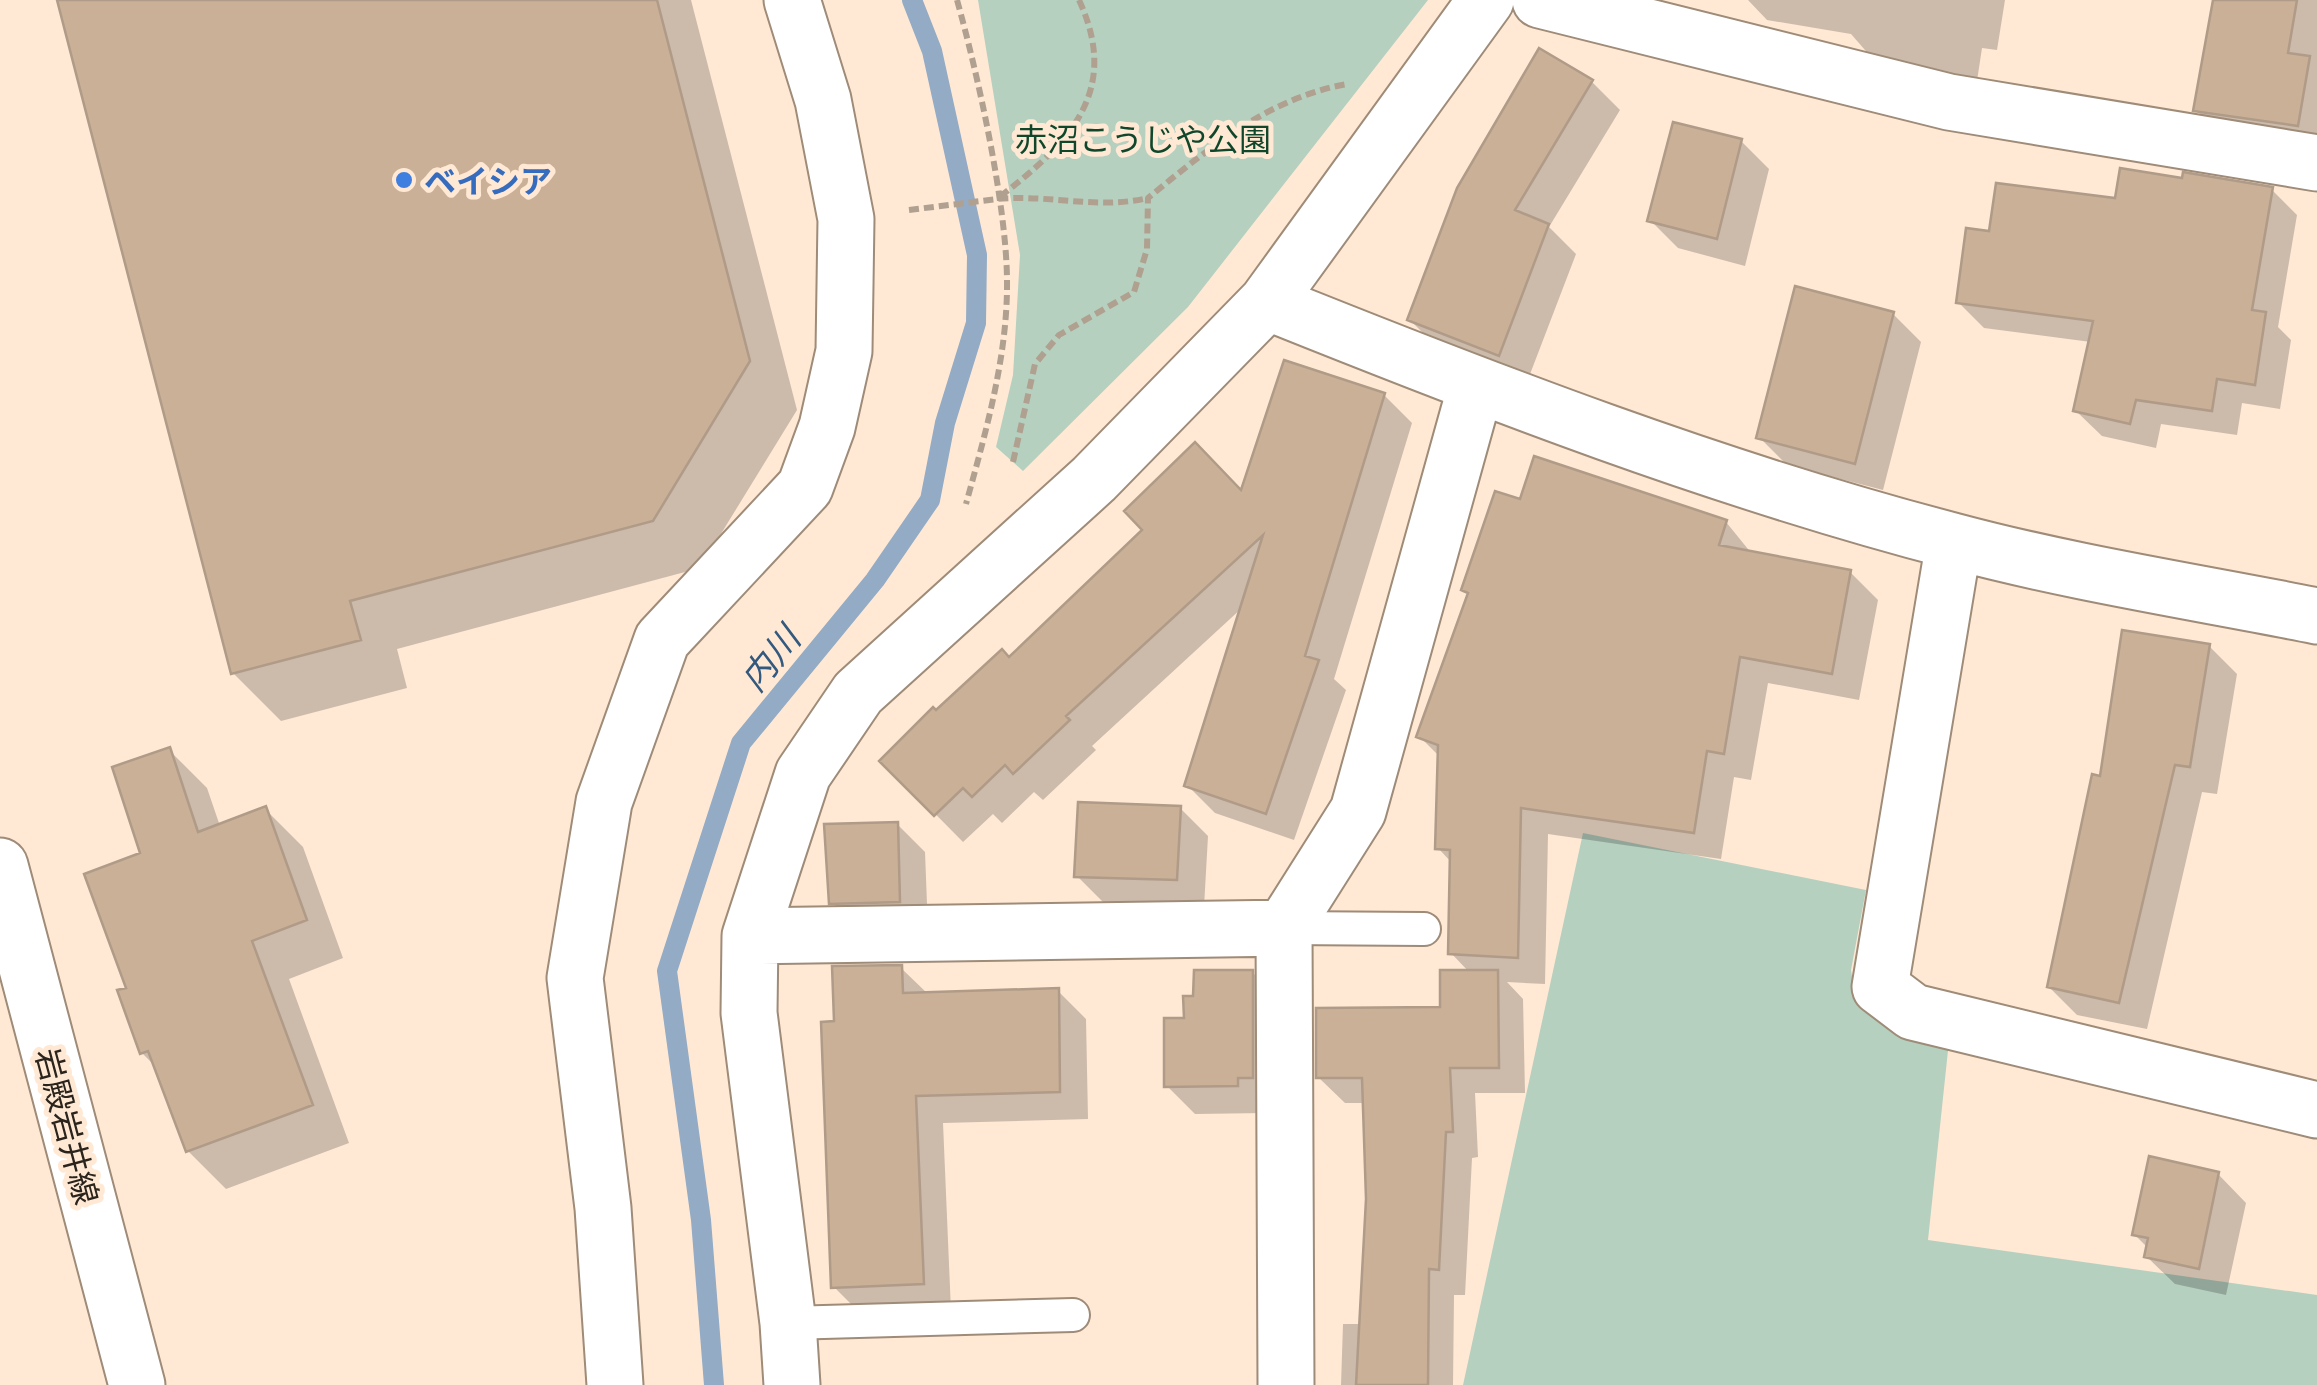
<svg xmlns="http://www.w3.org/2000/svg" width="2317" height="1385" viewBox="0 0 2317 1385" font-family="Lato,'Noto Sans JP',sans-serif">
	<rect width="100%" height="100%" fill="#ffe9d5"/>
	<path fill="#b6d0bf" d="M978,0h450l-240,307 -165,164 -27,-24 17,-72 7,-120z
		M1583,833l283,57 -15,80 5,31 37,26 56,14 -21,199 389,55v90h-854z"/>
	<path fill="#0003" d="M59,0h632l106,410 -97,158 -303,81 10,39 -126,33 -48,-48z
		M1748,0h257l-8,50 -15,-2 -5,33 -98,-15 -28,-32 -84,-14z
		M2214,0h103v151l-94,-14 -27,-27z
		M1592,82l28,28 -71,117 27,27 -49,128 -89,-34 -28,-28z
		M1741,141l28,28 -24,97 -67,-18 -28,-28z
		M2272,190l25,25 -19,112 13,13 -11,69 -38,-6 -5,32 -76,-11 -5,24 -54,-12 -26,-25 15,-69 -107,-14 -26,-26 33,-68 126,-33z
		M1893,314l28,28 -38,148 -96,-25 -28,-28z
		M1384,395l28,28 -78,256 12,11 -52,150 -79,-27 -28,-28 56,-178 -151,139 4,4 -53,50 -9,-8 -32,31 -9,-9 -30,28 -80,-81 126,-101z
		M1521,502l205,20 26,32 98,18 28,28 -19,100 -91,-17 -17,97 -17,-3 -13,82 -173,-25 -3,150 -38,-2 16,17 2,94h-50l3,64 -6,1 -7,137h-11l-1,90h-112l2,-61h21l5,-125 -3,-96h-21l-27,-26 124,-68 28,-36 -20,-21 2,-89 -14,-15 2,-91 -21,-21 51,-140 -7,-6z
		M2209,646l28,28 -20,120 -15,-2 -55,237 -70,-14 -28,-28 53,-208z
		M169,750l38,38 13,38 45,-17 38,38 40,111 -54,21 60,164 -123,46 -38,-38 -31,-83 -15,-15 -13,-64 14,-134z
		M1180,808l28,28 -4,71 -99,-3 -28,-28z
		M897,824l28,28 3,78 -68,1 -28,-29z
		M901,968l27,26 130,-3 28,28 2,100 -145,4 8,188 -89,4 -29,-29 4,-262z
		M1252,972l28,29 -15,112 -70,1 -28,-28 19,-65 9,-22z
		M2218,1174l28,29 -20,92 -51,-11 -29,-28 2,-8 -13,-13z"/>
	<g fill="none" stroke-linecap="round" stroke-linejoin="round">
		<path stroke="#93abc4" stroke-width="20" d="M714,1385l-13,-165 -34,-249 74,-228 134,-163 55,-80 15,-77 31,-100 1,-68 -45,-204 -20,-51"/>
	</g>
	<path fill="#cab097" stroke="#af9b88" stroke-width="2.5" d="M57,0h600l93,361 -97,160 -303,80 11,39 -130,34z
		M2213,0h84l-9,53 22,3 -12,70 -105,-15z
		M1539,48l54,32 -78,130 34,14 -50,132 -92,-36 50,-132z
		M1673,122l69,17 -25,100 -70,-18z
		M2120,168l62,10 1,-6 90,15 -21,123 14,2 -11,73 -38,-6 -5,32 -76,-11 -6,24 -57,-13 20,-90 -137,-18 10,-75 23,3 7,-48 119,15z
		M1795,286l99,26 -39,152 -99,-26z
		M1284,360l101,33 -80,263 14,4 -53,154 -82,-28 79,-251 -197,181 4,4 -57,54 -8,-9 -33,32 -9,-9 -29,28 -55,-55 54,-54 3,3 66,-61 7,8 133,-127 -18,-19 71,-69 46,48z
		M1534,456l193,64 -8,25 132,25 -19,104 -92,-17 -16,97 -17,-3 -13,82 -173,-25 -3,150 -70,-4 2,-104 -15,-1 3,-104 -22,-8 52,-144 -7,-3 34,-99 25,8z
		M2122,630l88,14 -20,123 -15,-2 -56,238 -72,-16 45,-213 8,2z
		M170,747l28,85 68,-26 41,114 -55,21 61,164 -127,47 -38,-101 -8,3 -23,-64 9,-2 -42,-114 56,-21 -28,-86z
		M1078,802l103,4 -4,74 -103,-3z
		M898,822l2,80 -71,2 -5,-80z
		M902,965l1,28 156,-5 1,104 -144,4 8,188 -93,4 -10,-266 13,-1 -2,-55z
		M1194,970h59v108h-15v8l-74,1v-69h20l-1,-22h10z
		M1440,970h58l1,98h-49l3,64h-7l-7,138 -10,-1 -1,116h-72l10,-186 -4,-121h-46v-70l124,-1z
		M2149,1156l70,16 -20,97 -55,-12 4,-19 -16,-3z"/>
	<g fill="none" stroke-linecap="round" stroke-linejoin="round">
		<g stroke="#9e8b78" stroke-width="36">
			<path id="service" d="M1284,928l140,1
				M788,1323l285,-8"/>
		</g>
		<g stroke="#9e8b78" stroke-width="59">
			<path id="minor" d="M1540,0l409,102 368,61
				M1267,302c224,90 452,178 686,239 119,32 243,51 364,75
				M1954,542l-74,445 33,25 404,98
				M1284,928l74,-117 118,-425
				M750,936l534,-8 2,457
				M615,1385l-12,-177 -28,-230 29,-176 58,-162 143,-153 22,-60 17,-76 2,-132 -23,-119 -31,-100
				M792,1385l-4,-62 -39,-310 1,-77 53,-162 55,-81 236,-214 173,-177 219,-302"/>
		</g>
		<g stroke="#9e8b78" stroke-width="59">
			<path id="secondary" d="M0,866l137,519"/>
		</g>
		<path stroke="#b0a090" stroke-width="6" stroke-dasharray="10 5" stroke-linecap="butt" d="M957,0c21,75 49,202 50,279 1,77 -21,152 -41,225
			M1079,0c43,93 -11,144 -82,199 52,-5 100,11 151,-1
			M909,210l88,-11
			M1013,462l22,-98 24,-29 75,-43 13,-43 1,-51c60,-49 120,-100 199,-114"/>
		<use href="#service" stroke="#fff" stroke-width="32"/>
		<use href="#minor" stroke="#fff" stroke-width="55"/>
		<use href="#secondary" stroke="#fff" stroke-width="55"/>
	</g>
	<circle fill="#3f7fe0" stroke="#ffe9d5" stroke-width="4" cx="404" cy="180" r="10"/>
	<g text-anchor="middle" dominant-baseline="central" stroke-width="10" stroke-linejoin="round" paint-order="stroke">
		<g font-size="32" fill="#10472b" stroke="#ffe9d5">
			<text x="1143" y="138">赤沼こうじや公園</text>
		</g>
		<g font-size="32" font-weight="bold" fill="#366cbe" stroke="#ffe9d5" text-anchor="start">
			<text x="424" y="180">ベイシア</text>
		</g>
		<g font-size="32" fill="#2b241c" stroke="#ffe9d5">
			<text transform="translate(68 1126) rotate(75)">岩殿岩井線</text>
		</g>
		<g font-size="35" font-style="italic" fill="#33597e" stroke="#ffe9d5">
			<text transform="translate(769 658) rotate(-51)">内川</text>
		</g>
	</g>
</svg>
